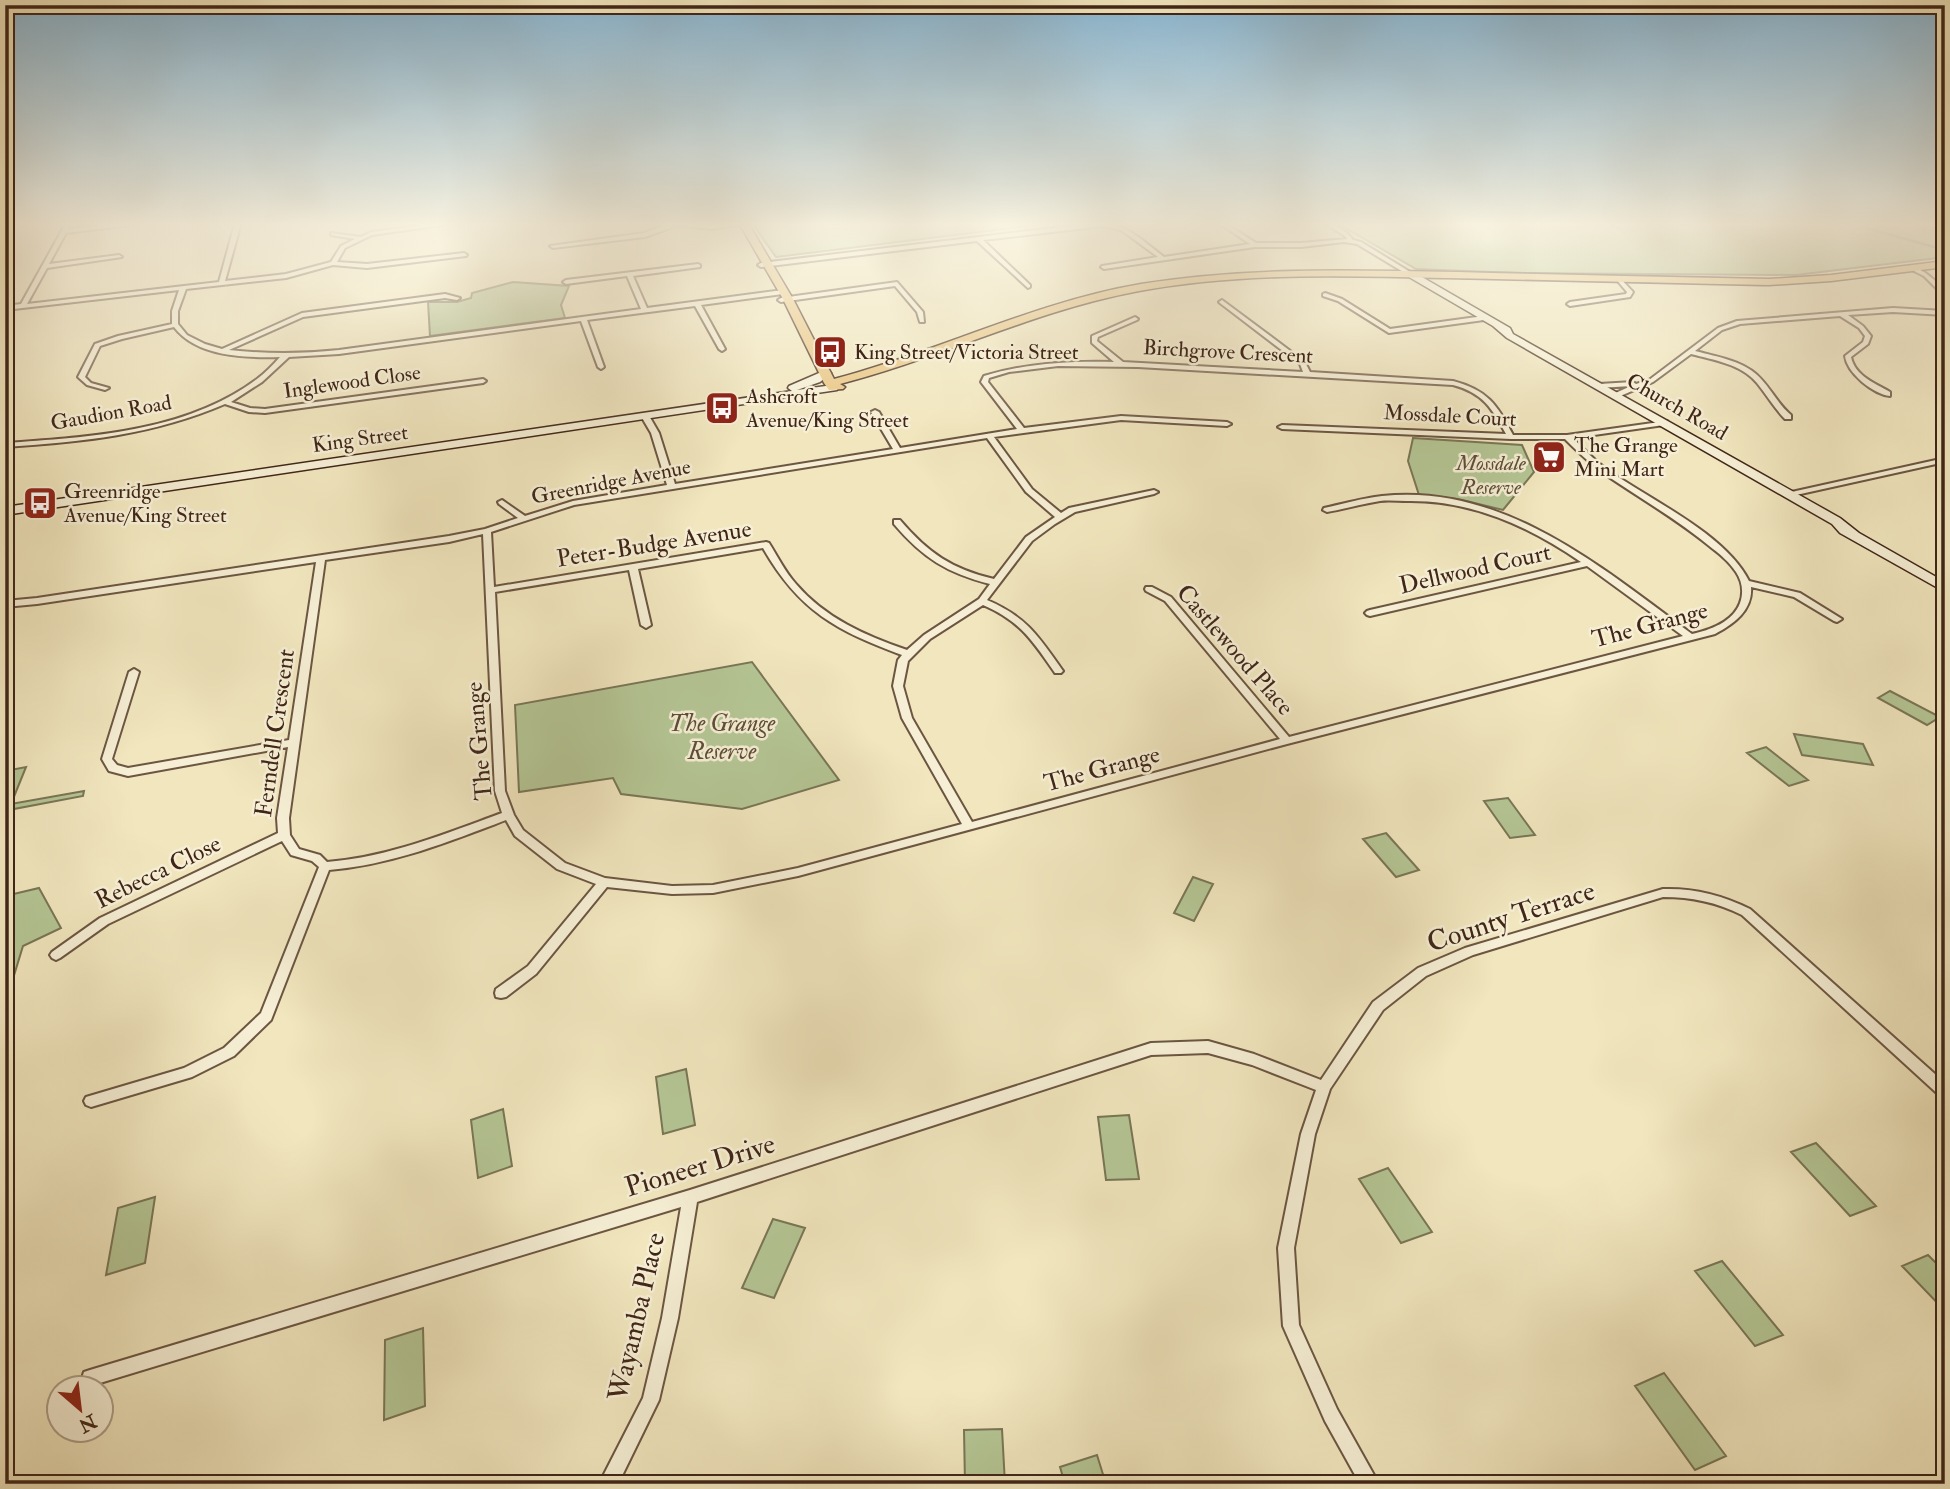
<svg xmlns="http://www.w3.org/2000/svg" width="1950" height="1489" viewBox="0 0 1950 1489" font-family="'IM FELL Double Pica',serif">
	<rect width="100%" height="100%" fill="#f1e6be"/>
	<filter id="stains"><feTurbulence type="fractalNoise" baseFrequency=".00286" numOctaves="4"/><feColorMatrix values="0 0 0 0 .2 0 0 0 0 .09 0 0 0 0 .02 0 0 0 .5 -.17"/></filter>
	<radialGradient id="worn" r=".72"><stop offset=".6" stop-color="#630" stop-opacity="0"/><stop offset="1" stop-color="#630" stop-opacity=".3"/></radialGradient>
	<path fill="#b5c695" stroke="#7a7656" stroke-width="2" d="M752,223h301l-277,34z
		M1337,223h577l31,13v21l-149,18 -278,-2 -102,-4z
		M513,282l56,4 -8,19 4,13 -135,18 -2,-34h29l14,-4 1,-5z
		M1413,438l109,7 12,27 -31,38 -45,-11 -39,-4 -11,-34z
		M752,662l87,118 -97,29 -121,-15 -8,-16 -94,14 -4,-87z
		M1890,691l50,26 -13,8 -49,-27z
		M1794,734l69,10 10,21 -71,-10z
		M1766,747l42,33 -19,6 -42,-33z
		M26,767l-15,37 73,-13 -1,5 -74,14 -4,8v-47z
		M1508,798l27,37 -25,3 -26,-37z
		M1386,833l33,37 -23,7 -33,-38z
		M1193,877l20,7 -19,37 -20,-8z
		M39,888l22,40 -38,18 -18,59v-109z
		M686,1069l9,56 -32,9 -7,-57z
		M503,1109l9,57 -34,12 -7,-58z
		M1129,1115l10,64 -33,1 -8,-63z
		M1816,1143l60,63 -26,10 -59,-64z
		M1388,1168l44,64 -31,11 -42,-64z
		M155,1197l-10,66 -39,12 12,-67z
		M773,1219l32,9 -31,70 -32,-10z
		M1928,1255l17,17v39l-43,-45z
		M1722,1261l61,74 -28,11 -60,-75z
		M423,1328l2,78 -41,14 1,-80z
		M1664,1373l62,83 -31,14 -60,-84z
		M1002,1429l3,55h-40l-1,-54z
		M1097,1455l9,29h-41l-5,-17z"/>
	<g fill="none" stroke-linecap="round" stroke-linejoin="round">
		<path stroke="#788179" stroke-width="2.5" d="M1848,223l97,27"/>
		<g stroke="#6c5642" stroke-width="4">
			<path id="street" d="M66,223h6l-4,6 58,-6 13,1 -73,9 -17,31 70,-9 3,2 -75,11 -20,36 192,-22 16,-59h6l-16,58 61,-7 45,-12 10,-16 14,-7 -24,-4v-2l30,4 10,-5 68,-9h17l-84,12 -27,13 -8,14 30,2 97,-11 3,2 -1,1 -99,12 -34,-3 -47,13 -100,11 -8,22v13l9,11 18,9 17,5 80,-36 143,-19 15,4 -3,2 -12,-2 -142,19 -74,33c37,4 73,4 110,0l302,-41 -14,-33 -61,8 -3,-2 3,-2 132,-16 2,1v2l-67,9 14,32 136,-18 3,2 -3,2 -82,11 24,44 -3,2 -3,-2 -24,-43 -108,14 17,47 -3,2 -3,-2 -17,-46 -242,33 -50,3 -27,25 -31,20 19,6 15,1 218,-30 3,2 -3,2 -218,30 -16,-1 -24,-8c-72,31 -143,38 -220,43v-4c85,-6 181,-11 252,-64 8,-6 16,-14 23,-22 -35,1 -83,0 -106,-30l-52,12 -22,7 -15,31 6,6 18,5 -4,2 -18,-5 -9,-8 17,-33 23,-8 54,-12v-13l7,-21 -174,20v-4l16,-2z
				M671,223l40,2 35,-1 -35,5 -33,-4 -33,12 -92,11 -3,-2 94,-13z
				M1096,223c31,0 44,16 68,34l86,-13 -31,-21h6l31,20h45l46,-4 -2,-3 -21,-13c10,0 23,8 29,17l8,2 54,33 -5,1 -53,-32 -13,-2 -43,5h-46l-151,22 -3,-2 1,-1 56,-9 -37,-27 -17,-4 -121,14 47,45v2l-2,1 -51,-47 -216,26 -3,-2 3,-2z
				M1926,223h7l12,6v4z
				M1910,267c15,2 24,13 35,24v6l-21,-21 -14,-7z
				M1619,277l14,15 -3,5 -60,9 -3,-2 3,-2 56,-8 1,-2 -11,-13z
				M897,282l26,30 1,10h-4l-3,-10 -22,-26 -114,16 -3,-2 3,-2z
				M1325,293l17,6 48,30 94,-13 3,2 -3,2 -95,13 -51,-32 -15,-5v-2z
				M1222,300l83,62 5,10 143,9c34,9 44,23 60,54h54l100,-14 1,2 -4,2 -91,13c10,10 20,21 32,30 43,31 120,65 144,113l51,12 42,26 -5,3 -3,-1 -40,-24 -43,-10c2,23 -17,37 -36,47l-428,110 -489,132 -85,17 -41,1 -65,-7 -71,87 -30,23 -5,1 -5,-1 -1,-4 1,-4 32,-23 68,-82 -39,-15 -42,-33 -9,-16c-58,22 -115,45 -177,50l-58,150 -37,36 -42,21 -101,30 -5,-2 -2,-4 2,-4 98,-29 40,-20 37,-35 58,-146 -7,-6 -21,-6 -9,-14 -174,83 -48,34 -4,2 -4,-2 -2,-3 2,-3 48,-34 178,-85 -1,-15 11,-71 -160,29 -19,-5 -7,-12 27,-87 5,-3 5,3 -27,87 5,6 11,3 161,-28 27,-178 -279,42 -32,3v-6l32,-3 412,-62 36,-7 33,-11 -19,-14 -1,-2 4,-2 23,16 48,-15 94,-16 -16,-52 -10,-17 4,-2h3l11,19 16,51 218,-35 -22,-37 4,-2 4,2 21,36 117,-19 -36,-47 3,-6c43,-13 86,-15 130,-14l-22,-19v-7l43,-19 3,2 -1,1 -39,17 -1,4 26,21 180,10 -3,-8 -80,-61 -1,-1zM1058,366l80,1 315,18c30,8 39,23 53,49l-224,-9 -4,2 4,2 229,10h54c16,16 31,30 50,42 33,22 67,42 98,68 8,6 17,14 23,23 6,9 8,20 4,31 -7,19 -30,27 -48,31 -91,-67 -189,-151 -310,-138 -19,2 -39,8 -58,12l-1,2 4,2c17,-3 35,-8 53,-11 8,-1 18,0 27,0 65,-1 121,25 174,61l-211,48 -3,1 -2,2 2,2 3,1 217,-50 96,70 -394,101 -118,-140 -19,-10h-6l-1,2 1,2 19,10 115,138 -308,83 -60,-104 -9,-32 5,-25 22,-22 53,-34c37,16 49,35 72,68h6l2,-2c-24,-34 -36,-54 -76,-71l45,-59 23,-17 20,-12 79,-18 4,-2 -4,-2 -85,18 -8,5 -29,-24 -38,-52 127,-17 106,6 4,-2 -4,-2 -106,-6 -97,12 -36,-46 1,-4 20,-6zM987,438l39,54 29,25 -29,20 -32,42c-42,-10 -66,-26 -94,-59h-6v4c29,34 53,49 96,60l-11,15 -55,36 -17,15c-41,-14 -82,-32 -111,-66 -11,-12 -18,-27 -27,-41l-3,-1 -272,45 -3,-55 83,-27zM483,534l12,257 7,22c-58,21 -113,44 -175,49l-7,-7 -21,-6 -9,-14 -1,-17 36,-258 124,-18zM763,548c36,63 74,83 139,107l-4,5 -5,26 9,32 60,106 -164,44 -85,17 -41,1 -67,-8 -40,-15 -42,-33 -9,-15 -9,-24 -10,-199 134,-22 12,55 5,3 5,-3 -13,-56z
				M1893,308l52,3v4l-52,-3 -45,3 15,11 8,10 -3,8 -17,13c4,19 24,26 39,35v4c-17,-2 -43,-23 -45,-40l18,-14 2,-6 -6,-8 -19,-12 -100,8 -18,6 -27,21c23,6 51,10 67,29 10,11 17,25 29,35v4h-6c-11,-11 -18,-24 -28,-36 -16,-19 -43,-23 -66,-29l-38,28 -35,15 -7,-2 20,-9 -32,2 -4,-2 4,-2 34,-2 3,2 13,-4 69,-52 19,-7z
				M5,347l3,1v2l-3,1z
				M1945,458v4l-158,35 -4,-2 4,-2z
				M1663,889c32,-1 59,6 87,20l195,174v15l-5,-2 -198,-181c-26,-13 -50,-18 -79,-18l-190,58 -47,21 -43,34 -53,79 -15,45 -21,114 5,77 38,84 42,75h-19l-35,-63 -42,-95 -5,-78 23,-114 15,-44 -64,-25 -44,-12 -57,2 -454,147 -19,116 -19,82 -41,84h-19l44,-86 19,-80 19,-111 -591,179 -6,-2 -2,-6 2,-6 6,-2 600,-180 461,-147 57,-2 46,13 67,26 52,-78 45,-34 47,-20z"/>
		</g>
		<g stroke="#402618" stroke-width="3">
			<path id="secondary" d="M1409,273h6l95,55 3,6 327,184 19,15 86,49v10l-105,-59 -8,-9 -325,-186 -14,-12 -84,-49z
				M826,370l5,3 -11,9 -23,8 36,-5 5,3 -1,2 -832,125v-8l787,-116 -4,-3 1,-2z"/>
		</g>
		<g stroke="#402618" stroke-width="3">
			<path id="primary" d="M739,223h9l45,76 41,80c103,-27 201,-77 307,-95 106,-17 210,-14 316,-12 104,3 208,5 312,7l62,-4 114,-14v6l-114,14 -62,4c-108,-2 -216,-5 -323,-7 -103,-2 -205,-6 -307,13 -103,19 -198,67 -299,93l5,3 -2,2 -14,1 -5,-7 -41,-84z"/>
		</g>
		<use href="#street" fill="#f6efd5" fill-rule="evenodd"/>
		<use href="#secondary" fill="#f6efd5" fill-rule="evenodd"/>
		<use href="#primary" fill="#e8c37f" fill-rule="evenodd"/>
	</g>
	<linearGradient id="sky" x2="0" y2="1"><stop stop-color="#8ab8d5"/><stop offset="0.52" stop-color="#f9f4e2"/><stop offset="1" stop-color="#f9f4e2" stop-opacity="0"/></linearGradient>
	<rect width="1950" height="432" fill="url(#sky)"/>
	<defs>
		<g id="bus-square" transform="scale(1.75)"><rect x="-9" y="-9" width="18" height="18" rx="4" fill="#8f2418" stroke="#f6efd5"/><path d="M-5-6H5V4H4V6H2V4H-2V6H-4V4H-5ZM-3.5-4V0h7V-4ZM-3.5 1.2v1.5H-2V1.2ZM2 1.2v1.5H3.5V1.2Z" fill="#fff"/></g>
		<g id="supermarket-square" transform="scale(1.75)"><rect x="-9" y="-9" width="18" height="18" rx="4" fill="#8f2418" stroke="#f6efd5"/><path d="M-6-5.5h2.5l.6 2H6L4.5 2H-2.5L-4.4-4H-6ZM-1.5 3.2a1.3 1.3 0 1 0 .1 0ZM3 3.2a1.3 1.3 0 1 0 .1 0Z" fill="#fff"/></g>
	</defs>
	<g fill-rule="evenodd">
		<use href="#bus-square" x="830" y="352"/>
		<use href="#bus-square" x="722" y="408"/>
		<use href="#supermarket-square" x="1549" y="457"/>
		<use href="#bus-square" x="40" y="503"/>
	</g>
	<g text-anchor="middle" dominant-baseline="central" stroke-width="5" stroke-linejoin="round" paint-order="stroke">
		<g font-size="21" fill="#402618" stroke="#f6efd5" text-anchor="start">
			<text x="854" y="352">King Street/Victoria Street</text>
			<text x="746" y="396">Ashcroft<tspan x="746" dy="24">Avenue/King Street</tspan></text>
			<text x="1574" y="445">The Grange<tspan x="1574" dy="24">Mini Mart</tspan></text>
			<text x="64" y="491">Greenridge<tspan x="64" dy="24">Avenue/King Street</tspan></text>
		</g>
		<g font-size="21" fill="#402618" stroke="#f6efd5">
			<text transform="translate(1228 352) rotate(3)">Birchgrove Crescent</text>
			<text transform="translate(352 382) rotate(-8)">Inglewood Close</text>
			<text transform="translate(1677 407) rotate(30)">Church Road</text>
			<text transform="translate(111 413) rotate(-10)">Gaudion Road</text>
			<text transform="translate(1450 416) rotate(3)">Mossdale Court</text>
			<text transform="translate(360 439) rotate(-8)">King Street</text>
			<text transform="translate(611 482) rotate(-11)">Greenridge Avenue</text>
		</g>
		<g font-size="21" font-style="italic" fill="#5d4e37" stroke="#f6efd5">
			<text x="1491" y="463">Mossdale<tspan x="1491" dy="24">Reserve</tspan></text>
		</g>
		<g font-size="24" fill="#402618" stroke="#f6efd5">
			<text transform="translate(654 544) rotate(-9)">Peter-Budge Avenue</text>
			<text transform="translate(1475 569) rotate(-13)">Dellwood Court</text>
			<text transform="translate(1650 625) rotate(-15)">The Grange</text>
			<text transform="translate(1235 650) rotate(49)">Castlewood Place</text>
			<text transform="translate(275 733) rotate(-82)">Ferndell Crescent</text>
			<text transform="translate(479 741) rotate(-95)">The Grange</text>
			<text transform="translate(1102 769) rotate(-15)">The Grange</text>
			<text transform="translate(158 872) rotate(-26)">Rebecca Close</text>
		</g>
		<g font-size="24" font-style="italic" fill="#5d4e37" stroke="#f6efd5">
			<text x="722" y="723">The Grange<tspan x="722" dy="28">Reserve</tspan></text>
		</g>
		<g font-size="28" fill="#402618" stroke="#f6efd5">
			<text transform="translate(1511 917) rotate(-18)">County Terrace</text>
			<text transform="translate(700 1166) rotate(-17)">Pioneer Drive</text>
			<text transform="translate(637 1317) rotate(-77)">Wayamba Place</text>
		</g>
	</g>
	<rect width="1950" height="1489" fill="none" stroke="#f1e6be" stroke-width="28"/>
	<rect x="7" y="7" width="1936" height="1475" fill="none" stroke="#402618" stroke-width="3.5"/>
	<rect x="14" y="14" width="1922" height="1461" fill="none" stroke="#402618" stroke-width="2"/>
	<g transform="translate(80 1409) rotate(152)"><circle r="33" fill="#f6efd5" stroke="#ad9f89" stroke-width="2"/>
	<path d="M0-5L12 26L0 18L-12 26Z" fill="#8f2418"/>
	<text y="-10" font-size="19" font-weight="bold" text-anchor="middle" fill="#402618">N</text>
	</g>
	<rect width="100%" height="100%" filter="url(#stains)"/>
	<rect width="100%" height="100%" fill="url(#worn)"/>
</svg>
